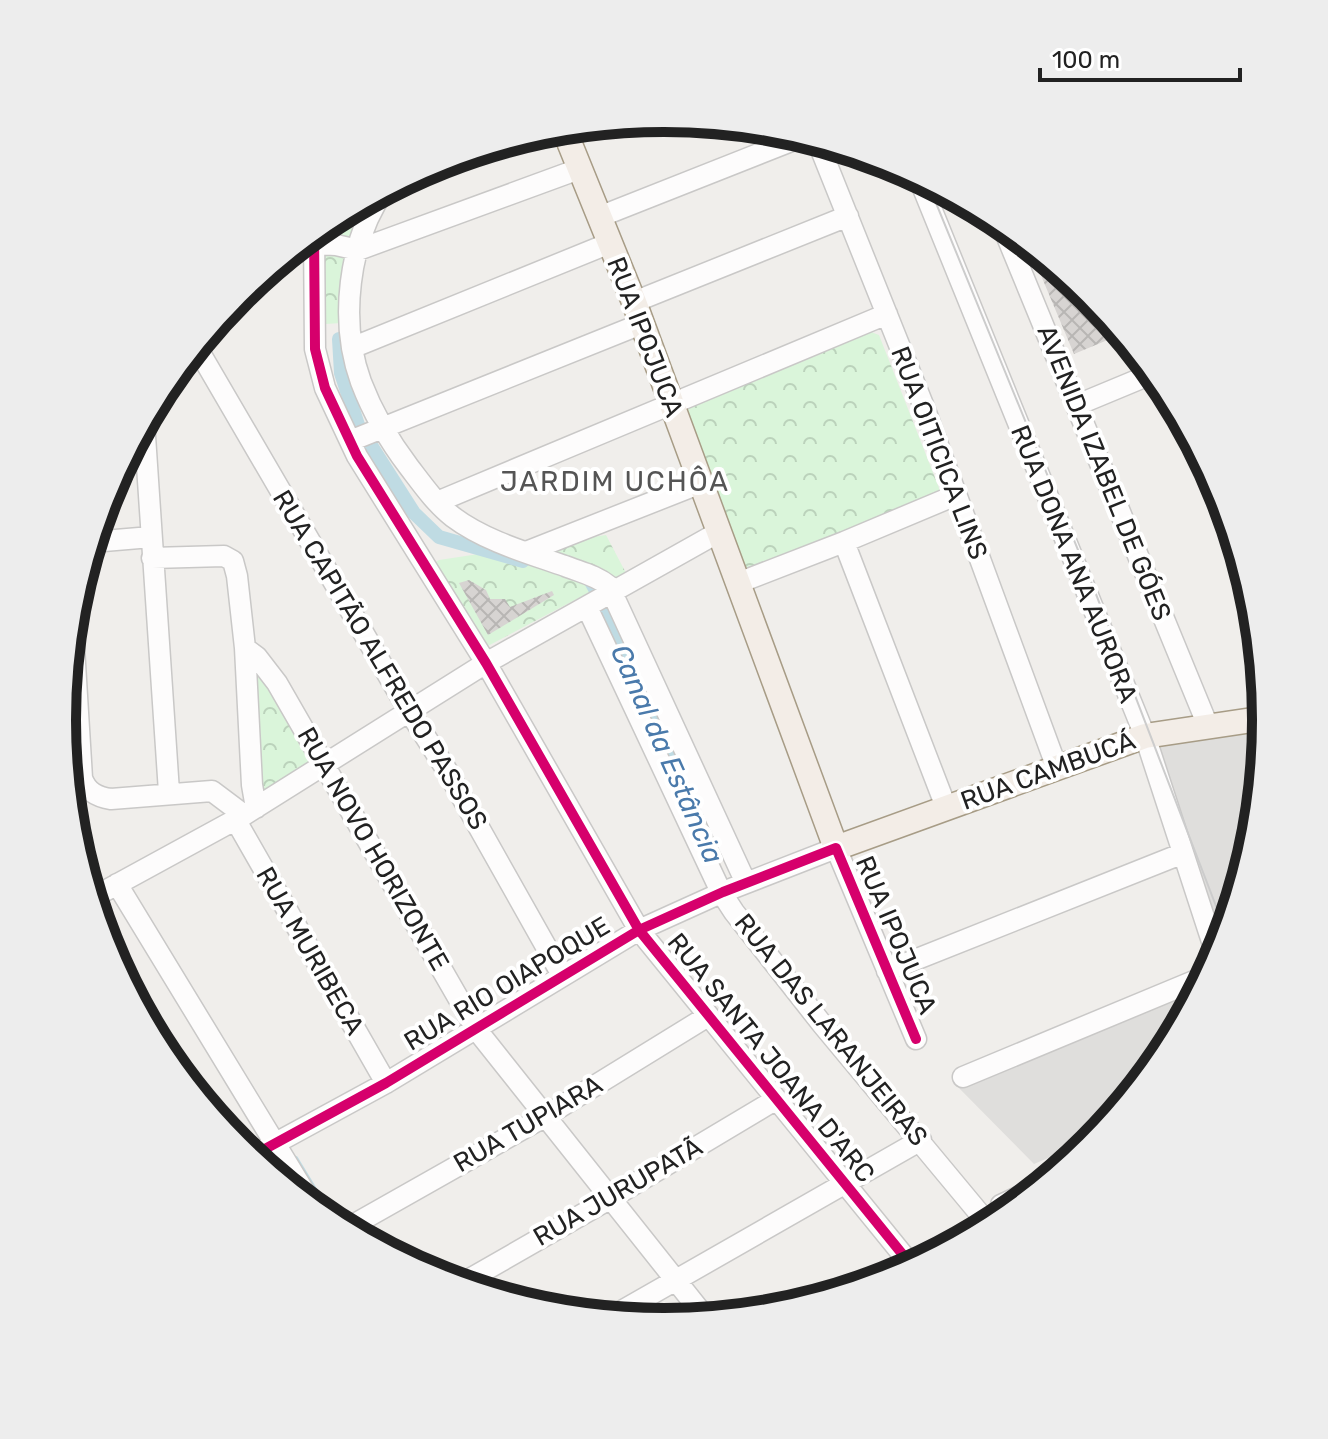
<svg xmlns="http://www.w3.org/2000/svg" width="1328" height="1439" viewBox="0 0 1328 1439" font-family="Rubik,sans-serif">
	<defs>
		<pattern id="park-crowns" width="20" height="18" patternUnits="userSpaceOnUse" patternTransform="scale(2)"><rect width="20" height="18" fill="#daf5da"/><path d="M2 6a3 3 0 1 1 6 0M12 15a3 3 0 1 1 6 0" fill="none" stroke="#bbd2bb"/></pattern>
		<pattern id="building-cross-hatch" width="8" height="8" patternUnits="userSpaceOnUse" patternTransform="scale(2)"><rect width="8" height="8" fill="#d7d4d2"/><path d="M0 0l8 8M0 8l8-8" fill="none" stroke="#b8b6b4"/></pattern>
	</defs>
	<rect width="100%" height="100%" fill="#f0eeeb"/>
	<path fill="#dfdedc" d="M1266,720l-12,117 -31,103 -36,-87 -40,-124z
		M1203,983l-39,71 -69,84 -61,26 -79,-80z"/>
	<path fill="url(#park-crowns)" d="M369,198c-24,36 -14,83 -12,124l-47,3v-90l20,-16z
		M871,332l8,3 62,158 -198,82 -64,-157 10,-17z
		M606,535l20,38 -140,74 -52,-84 5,-3z
		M258,669l53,91 -1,5 -48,29 -10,-124z"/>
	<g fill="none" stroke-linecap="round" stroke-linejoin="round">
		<path stroke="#bfdbe3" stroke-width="4" d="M296,1158l39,64"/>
		<path stroke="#bfdbe3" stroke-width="14" d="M339,339l2,34 17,52 56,88 25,24 84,24
			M582,576l7,2 17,31 76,177"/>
	</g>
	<path fill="url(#building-cross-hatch)" d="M1027,242l29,24 3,10 6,-2 25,20 32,40 -48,20z
		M469,580l17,10 4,9h15l5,8 42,-16 2,4 -66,40 -29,-52z"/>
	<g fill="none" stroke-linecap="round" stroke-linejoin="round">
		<g stroke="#c9c8c7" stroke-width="23">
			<path id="minor" d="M817,140l107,267 133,361
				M918,176l227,560 72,221
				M385,189c-37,52 -46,133 -24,193 11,29 29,60 48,85 13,17 27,37 44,50 32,24 75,36 112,49 15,6 31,9 44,20l137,297
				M599,217l205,-81
				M1000,220l208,506
				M314,232l1,117 10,39 32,68 129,207 153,267 273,336
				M314,244l22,1 22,5 221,-81
				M634,302l214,-86
				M196,346l213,365 37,58 116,206
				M354,347l256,-104
				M1077,405l77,-32
				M144,421l25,371
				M350,441l291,-117
				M1209,468l21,55
				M437,502l450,-188
				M92,542l59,-5
				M844,542l102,265
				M526,552l175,-69
				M152,558l72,-2 9,5 4,15 8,72 7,137 4,23
				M738,583l106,-41 112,-47
				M587,607l134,285 13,20 88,112 167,201
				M72,614l10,164c5,14 15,19 29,21l101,-8 32,24
				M245,648l12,9 20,26 199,346 229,288
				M235,819l151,264
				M117,884l196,322
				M92,898l152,-83 242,-152 233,-131
				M887,971l294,-117
				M963,1077l243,-101
				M252,1156l134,-73 253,-153 84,-38 113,-44 80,191
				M1007,1213l-6,-8 36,-17
				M346,1229l198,-112 164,-101
				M877,1281l32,-18
				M461,1284l150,-86 164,-98
				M613,1316l308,-176"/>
		</g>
		<g stroke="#a79c86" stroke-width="27">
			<path id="major" d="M563,127l71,175 202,546 309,-112 121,-18"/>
		</g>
		<use href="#minor" stroke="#fdfcfc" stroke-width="20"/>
		<use href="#major" stroke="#f3ede7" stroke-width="24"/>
		<path stroke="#ccc" stroke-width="2" d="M927,181l167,408 132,343"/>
		<g stroke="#fff" stroke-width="15">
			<path id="cycleway" d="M314,232l1,117 10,39 32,68 129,207 153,267 273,336
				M252,1156l134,-73 253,-153 84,-38 113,-44 80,191"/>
		</g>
		<use href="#cycleway" stroke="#d6006c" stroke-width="10"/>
	</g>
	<g text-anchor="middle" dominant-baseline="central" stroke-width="8" stroke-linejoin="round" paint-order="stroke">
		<g font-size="26" fill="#222" stroke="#fff">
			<text transform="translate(645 337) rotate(69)">RUA IPOJUCA</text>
			<text transform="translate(939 453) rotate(69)">RUA OITICICA LINS</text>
			<text transform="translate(1104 473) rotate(68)">AVENIDA IZABEL DE GÓES</text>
			<text transform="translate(1074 564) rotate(68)">RUA DONA ANA AURORA</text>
			<text transform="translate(380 660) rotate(59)">RUA CAPITÃO ALFREDO PASSOS</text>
			<text transform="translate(1048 771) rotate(-20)">RUA CAMBUCÁ</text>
			<text transform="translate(373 849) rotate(60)">RUA NOVO HORIZONTE</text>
			<text transform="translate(896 935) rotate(67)">RUA IPOJUCA</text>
			<text transform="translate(310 951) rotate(60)">RUA MURIBECA</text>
			<text transform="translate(507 984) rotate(-31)">RUA RIO OIAPOQUE</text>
			<text transform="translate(831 1030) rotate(51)">RUA DAS LARANJEIRAS</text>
			<text transform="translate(771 1058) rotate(51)">RUA SANTA JOANA D'ARC</text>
			<text transform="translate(528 1124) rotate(-30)">RUA TUPIARA</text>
			<text transform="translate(618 1192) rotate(-30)">RUA JURUPATÃ</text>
		</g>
		<g font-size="28" letter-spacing="2" fill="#555" stroke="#fff">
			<text x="615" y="481">JARDIM UCHÔA</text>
		</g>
		<g font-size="28" font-style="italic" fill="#4a7aab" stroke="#fff">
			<text transform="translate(667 754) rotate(66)">Canal da Estância</text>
		</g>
	</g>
	<path d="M0 0H1328V1439H0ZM76 720a588 588 0 1 1 1176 0a588 588 0 1 1-1176 0Z" fill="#ededed" fill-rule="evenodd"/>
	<path fill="none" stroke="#222" stroke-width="10" d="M76 720a588 588 0 1 1 1176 0a588 588 0 1 1-1176 0Z"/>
	<path d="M1040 68v12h200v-12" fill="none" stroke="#222222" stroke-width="4"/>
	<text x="1052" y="68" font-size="24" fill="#222222" stroke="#ffffff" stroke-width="6" paint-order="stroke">100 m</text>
</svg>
